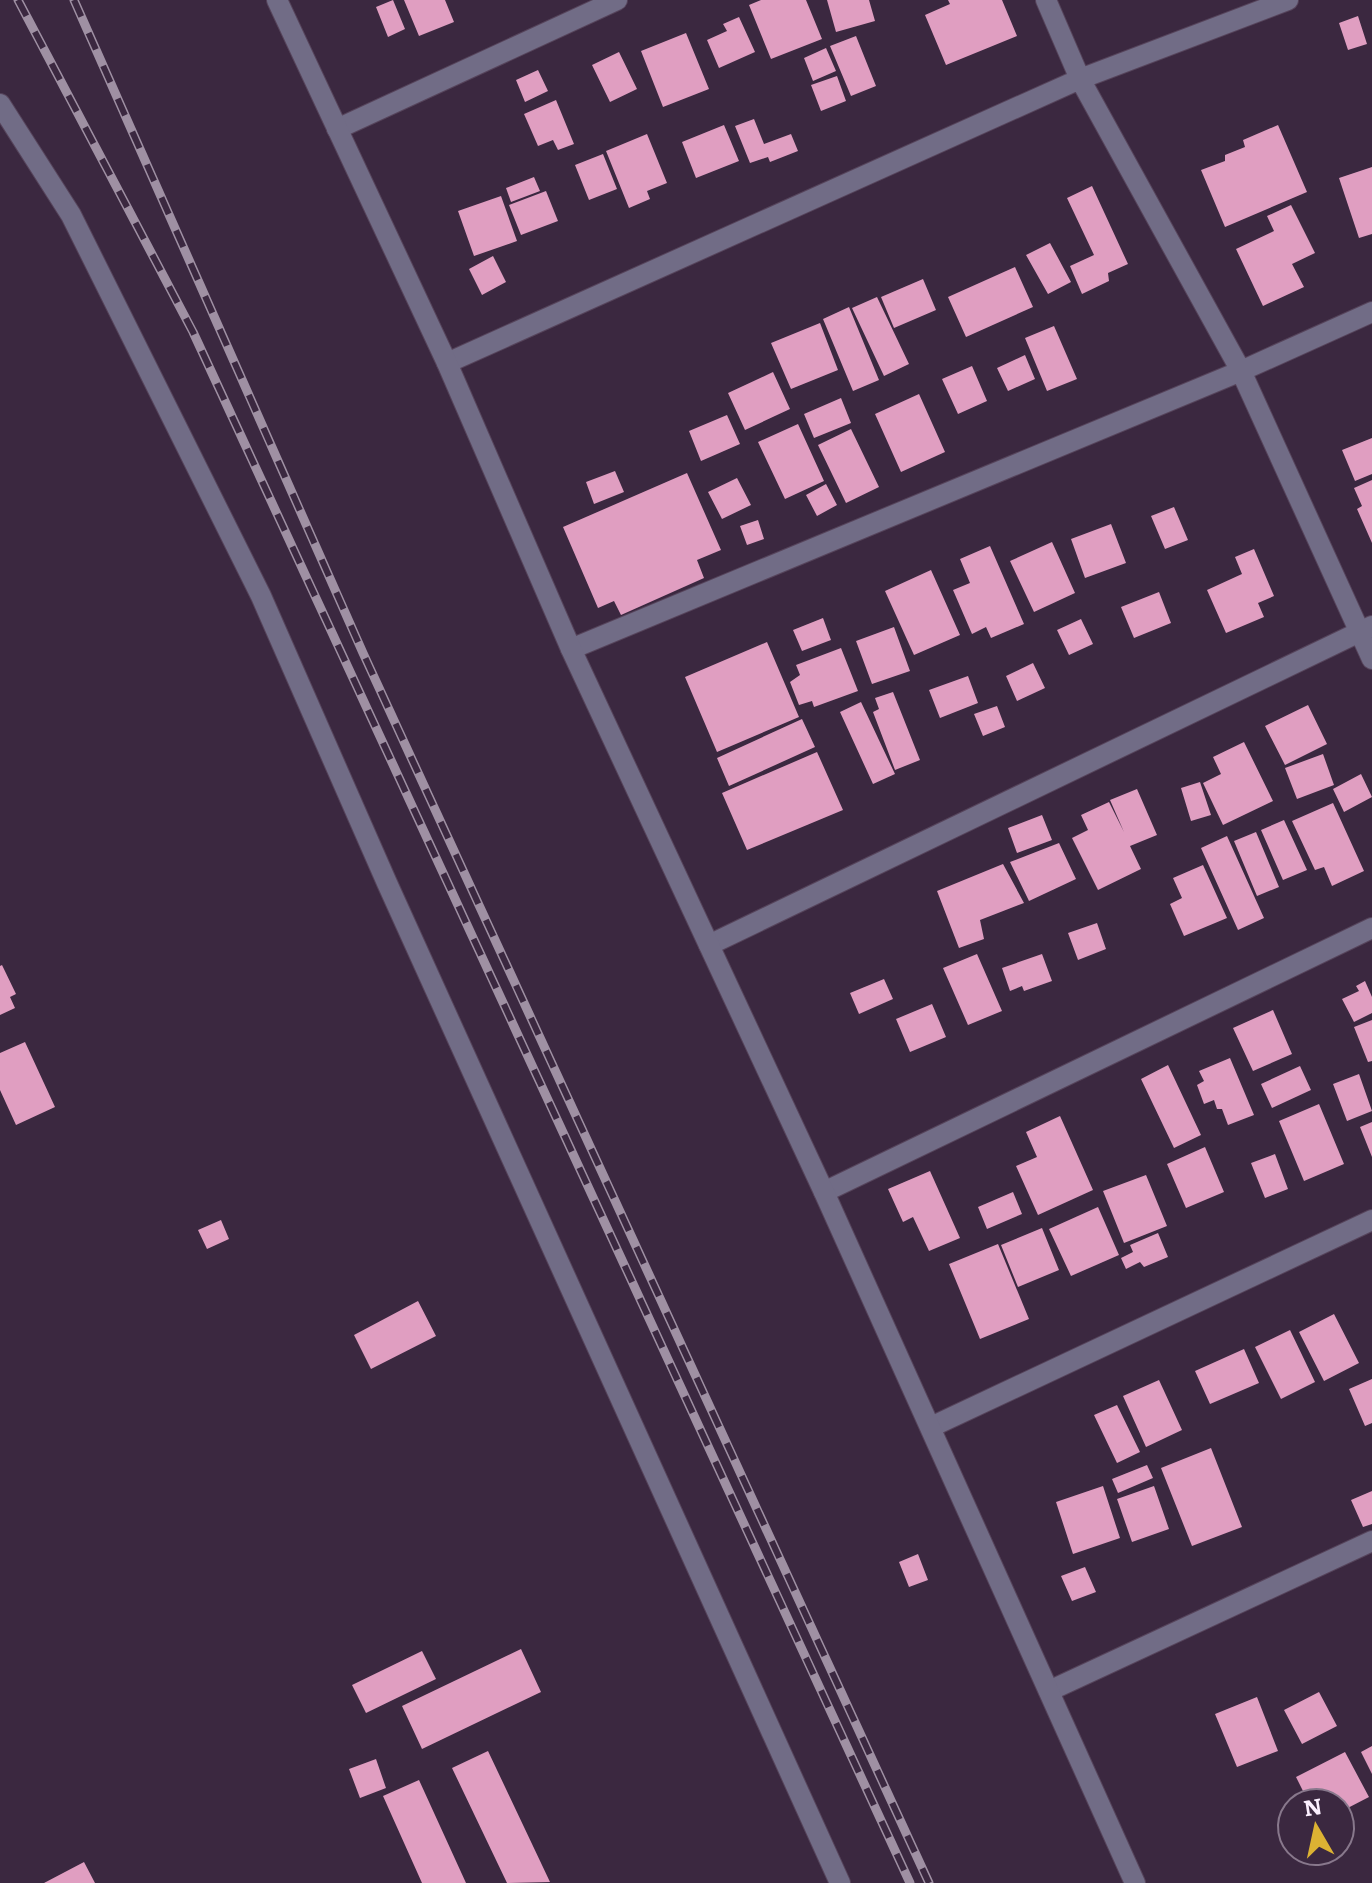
<svg xmlns="http://www.w3.org/2000/svg" width="1372" height="1883" viewBox="0 0 1372 1883" font-family="Literata,serif">
	<rect width="100%" height="100%" fill="#3b2840"/>
	<path fill="#e09ec1" d="M393,0l12,29 -17,8 -12,-30z
		M404,0h41l9,22 -35,14z
		M761,0h45l16,39 -51,20 -22,-54z
		M827,0h42l6,21 -39,11z
		M948,0h54l15,36 -71,29 -21,-50 25,-11z
		M1358,16l9,28 -19,6 -9,-27z
		M739,17l16,35 -36,16 -12,-28 20,-9 -4,-7z
		M686,33l23,56 -46,18 -22,-56z
		M856,36l20,50 -25,10 -21,-50z
		M826,48l10,23 -23,10 -9,-23z
		M619,52l18,37 -27,13 -18,-37z
		M538,70l10,21 -23,11 -9,-22z
		M837,76l9,25 -25,10 -10,-26z
		M556,100l18,44 -16,6 -5,-10 -15,6 -14,-32z
		M754,119l10,25 27,-10 7,17 -28,11 -2,-5 -18,6 -15,-37z
		M724,125l15,36 -43,17 -14,-36z
		M1278,125l29,67 -82,35 -24,-57 24,-9v-6l20,-8 -2,-7z
		M647,134l20,49 -20,8 3,8 -21,9 -23,-57z
		M603,154l14,35 -28,11 -14,-35z
		M1372,167v67l-13,4 -20,-60z
		M534,177l6,14 -29,11 -5,-14z
		M1092,186l36,78 -20,9 1,8 -27,13 -12,-28 24,-11 -27,-57z
		M546,191l12,30 -37,14 -12,-30z
		M501,196l16,45 -43,15 -16,-45z
		M1291,205l24,48 -23,11 12,23 -41,19 -27,-57 38,-18 -7,-15z
		M1050,243l21,39 -23,12 -22,-39z
		M493,256l13,26 -24,13 -13,-26z
		M1015,267l18,40 -67,30 -18,-40z
		M923,279l13,31 -42,18 -13,-31z
		M877,297l32,67 -25,12 -32,-68z
		M849,307l30,73 -26,11 -30,-72z
		M820,323l18,47 -47,19 -20,-46z
		M1054,326l23,53 -30,12 -22,-53z
		M1025,355l10,24 -27,12 -11,-23z
		M972,366l15,35 -29,13 -16,-35z
		M773,372l17,37 -45,21 -17,-37z
		M919,394l26,58 -44,20 -26,-58z
		M841,398l10,25 -37,15 -10,-24z
		M727,415l13,29 -39,17 -12,-30z
		M798,424l26,57 -39,18 -27,-57z
		M851,429l28,58 -33,16 -28,-58z
		M1372,438v36l-17,7 -13,-31z
		M615,471l9,21 -30,12 -8,-22z
		M687,473l34,77 -24,10 7,18 -83,37 -7,-14 -16,7 -35,-81z
		M737,478l14,27 -29,14 -14,-27z
		M1372,480v63l-15,-34 5,-3 -8,-18z
		M826,484l11,21 -20,11 -11,-21z
		M1174,507l14,33 -23,9 -14,-33z
		M758,520l6,19 -17,6 -7,-19z
		M1111,524l15,39 -41,15 -14,-39z
		M1052,542l23,51 -41,19 -24,-51z
		M990,546l34,78 -33,14 -5,-11 -14,7 -19,-44 17,-7 -10,-24z
		M1254,549l20,47 -16,7 6,14 -38,16 -19,-43 35,-16 -7,-17z
		M931,570l29,65 -46,20 -29,-64z
		M1159,592l12,31 -37,15 -13,-31z
		M823,618l8,22 -29,11 -9,-21z
		M1081,619l12,25 -24,11 -12,-25z
		M894,627l16,44 -38,13 -16,-43z
		M767,642l32,75 -82,35 -32,-75z
		M841,648l17,43 -44,16 -2,-6 -13,4 -9,-23 10,-7 -4,-10z
		M1033,663l12,25 -28,13 -11,-25z
		M968,676l10,27 -38,15 -11,-28z
		M893,692l27,68 -25,10 -22,-58 6,-3 -4,-11z
		M861,702l34,72 -22,10 -33,-72z
		M1308,705l19,39 -42,21 -20,-39z
		M997,706l8,21 -22,9 -9,-22z
		M802,719l13,28 -86,39 -12,-28z
		M1244,742l29,59 -50,24 -20,-42 18,-9 -8,-17z
		M817,752l26,58 -96,40 -25,-57z
		M1323,754l11,31 -37,14 -12,-31z
		M1361,774l11,23 -28,15 -11,-23z
		M1200,782l11,33 -20,6 -10,-33z
		M1137,789l20,46 -27,11 11,23 -43,21 -26,-52 16,-8 -7,-15 28,-13 15,30 -14,-32z
		M1333,803l31,68 -32,15 -8,-19 -9,3 -23,-49z
		M1042,815l10,25 -35,13 -9,-25z
		M1284,820l23,50 -24,10 -22,-50z
		M1256,832l23,55 -22,9 -23,-55z
		M1227,836l37,82 -26,12 -37,-82z
		M1059,843l17,36 -47,22 -19,-39z
		M1003,864l21,39 -44,17 4,19 -25,9 -22,-57z
		M1203,865l24,53 -43,18 -14,-32 12,-6 -9,-20z
		M1097,923l9,26 -28,11 -10,-27z
		M977,954l25,57 -34,14 -25,-57z
		M1042,954l10,27 -28,10 -2,-5 -12,5 -8,-23z
		M2,965l14,29 -6,3 5,11 -15,7v-49z
		M884,979l9,20 -34,15 -9,-21z
		M1365,981l7,16v16l-18,9 -12,-23 17,-8 -3,-5z
		M932,1004l14,33 -36,15 -14,-33z
		M1273,1010l19,44 -39,17 -20,-43z
		M1372,1020v41l-4,1 -14,-35z
		M25,1042l30,65 -39,18 -16,-35v-37z
		M1230,1058l24,57 -26,10 -6,-16h-5l-3,-9 -10,4 -7,-19 7,-4 -5,-10z
		M1168,1065l33,70 -27,13 -33,-69z
		M1300,1066l11,24 -39,18 -11,-24z
		M1359,1074l13,37 -25,10 -14,-37z
		M1319,1104l25,60 -40,17 -25,-60z
		M1060,1116l33,74 -55,25 -22,-49 21,-9 -11,-25z
		M1372,1122v35l-12,-30z
		M1205,1147l19,45 -38,16 -19,-44z
		M1275,1154l13,35 -23,9 -14,-35z
		M930,1171l30,67 -31,13 -16,-34 -10,5 -15,-33z
		M1146,1175l21,51 -43,17 -21,-52z
		M1013,1192l9,22 -35,15 -9,-22z
		M1098,1207l21,48 -48,21 -22,-47z
		M221,1220l8,19 -22,10 -9,-19z
		M1042,1228l17,42 -41,17 -17,-42z
		M1158,1233l10,24 -24,10 -4,-5 -14,7 -5,-11 12,-6 -3,-7z
		M998,1244l31,75 -49,20 -31,-75z
		M418,1301l18,35 -65,33 -17,-34z
		M1334,1314l25,49 -35,18 -25,-49z
		M1290,1330l25,52 -34,17 -26,-52z
		M1244,1349l15,34 -49,21 -15,-33z
		M1372,1379v44l-7,3 -16,-37z
		M1159,1380l23,50 -36,17 -23,-51z
		M1117,1405l23,47 -23,11 -23,-48z
		M1211,1448l31,79 -50,19 -31,-78z
		M1147,1465l6,13 -35,15 -6,-14z
		M1103,1486l17,52 -47,16 -17,-52z
		M1154,1486l15,43 -37,13 -15,-43z
		M1372,1491v33l-9,3 -12,-27z
		M918,1554l10,26 -19,7 -10,-25z
		M1085,1567l11,25 -24,9 -11,-25z
		M521,1649l20,43 -119,57 -20,-43z
		M422,1651l14,28 -70,34 -14,-28z
		M1319,1692l18,34 -35,18 -18,-34z
		M1257,1697l21,54 -41,16 -22,-53z
		M1372,1746v28l-11,-22z
		M488,1751l62,131 -43,1 -55,-115z
		M1345,1752l24,45 -29,15v-9h-31l-13,-26z
		M376,1759l10,29 -26,10 -11,-29z
		M419,1780l47,103h-44l-39,-87z
		M84,1862l11,21h-51z"/>
	<g fill="none" stroke-linecap="round" stroke-linejoin="round">
		<g stroke="#56445b" stroke-width="22">
			<path id="minor" d="M1046,0l34,79 161,292 131,288
				M0,104l71,111 190,381 126,287 453,1000
				M337,129l280,-129
				M447,363l633,-284 208,-79
				M571,649l670,-278 131,-59
				M709,945l663,-319
				M824,1192l548,-264
				M931,1427l441,-207
				M1049,1691l323,-150"/>
		</g>
		<g stroke="#56445b" stroke-width="22">
			<path id="tertiary" d="M277,0l170,363 124,286 253,543 311,691"/>
		</g>
		<use href="#minor" stroke="#716c86" stroke-width="20"/>
		<use href="#tertiary" stroke="#716c86" stroke-width="20"/>
		<g stroke="#9f90a3" stroke-width="9">
			<path id="rail" d="M18,0l175,332 717,1551
				M74,0l289,653 566,1230"/>
		</g>
		<use href="#rail" stroke="#3b2840" stroke-width="6" stroke-dasharray="18" stroke-linecap="butt"/>
	</g>
	<g transform="translate(1316 1827) rotate(351)"><circle r="38" fill="#3b2840" stroke="#88788c" stroke-width="2"/>
	<path d="M0-6L14 30L0 20L-14 30Z" fill="#dcb233"/>
	<text y="-12" font-size="22" font-weight="bold" text-anchor="middle" fill="#fcf0ff">N</text>
	</g>
</svg>
